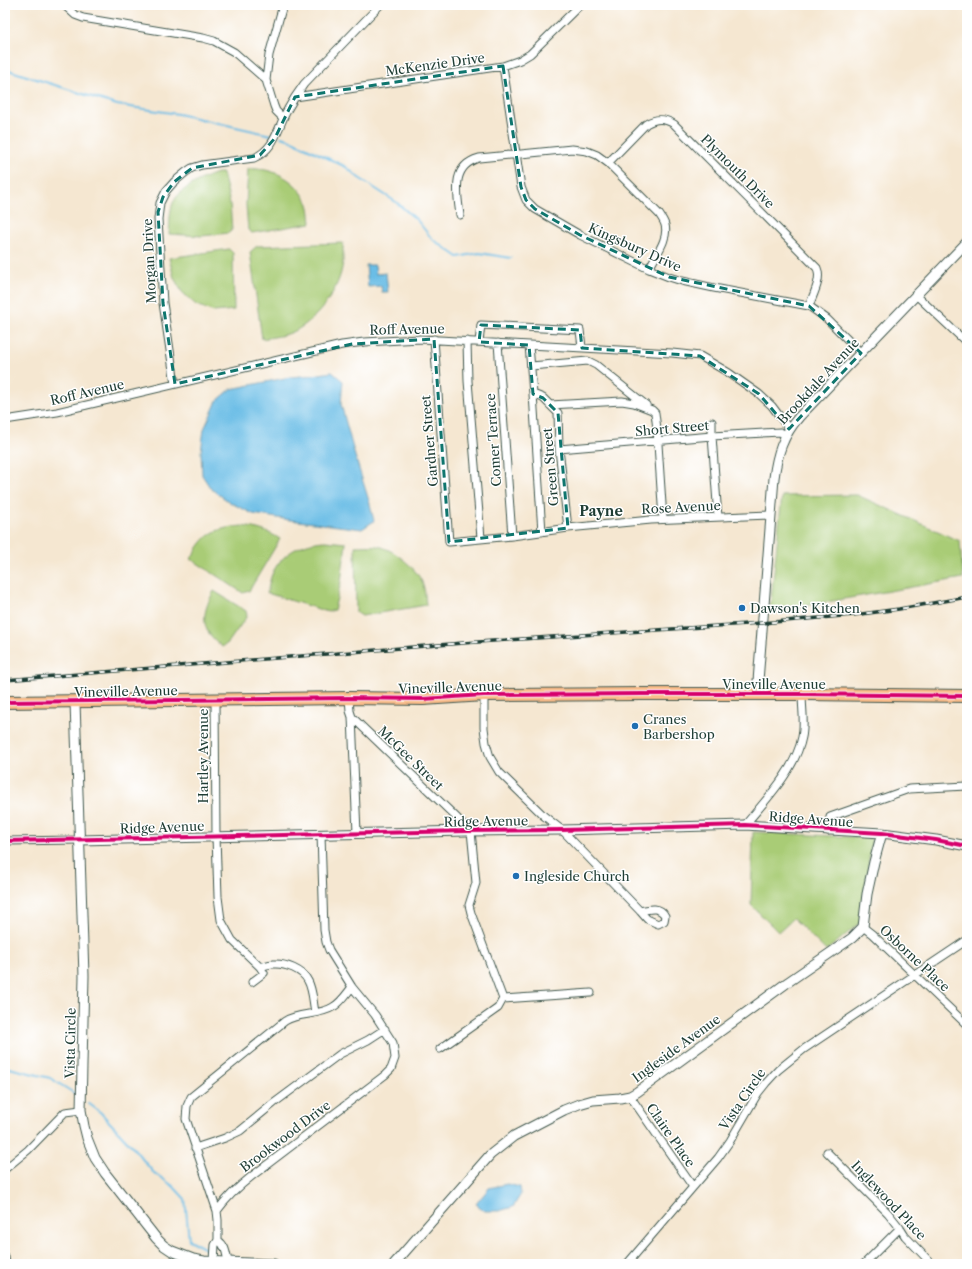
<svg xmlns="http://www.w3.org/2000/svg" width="972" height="1269" viewBox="0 0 972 1269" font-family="'Libre Caslon Text',serif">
	<rect width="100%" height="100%" fill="#fff"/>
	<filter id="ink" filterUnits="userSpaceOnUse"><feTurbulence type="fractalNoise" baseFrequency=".025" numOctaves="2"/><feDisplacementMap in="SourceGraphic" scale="8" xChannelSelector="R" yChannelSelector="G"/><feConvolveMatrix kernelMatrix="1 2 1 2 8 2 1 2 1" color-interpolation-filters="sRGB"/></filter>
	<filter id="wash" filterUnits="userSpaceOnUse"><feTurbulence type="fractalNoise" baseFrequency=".012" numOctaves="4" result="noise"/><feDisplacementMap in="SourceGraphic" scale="16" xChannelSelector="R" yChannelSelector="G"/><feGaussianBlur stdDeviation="0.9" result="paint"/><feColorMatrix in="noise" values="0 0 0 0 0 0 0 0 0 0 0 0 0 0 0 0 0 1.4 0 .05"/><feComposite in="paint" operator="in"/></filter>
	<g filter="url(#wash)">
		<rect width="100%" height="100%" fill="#f5e7d1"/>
		<path fill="#a9cc76" stroke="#648455" d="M248,169c25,-2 50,11 60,35 2,5 2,13 3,19l-59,10 -4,-3 -2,-25z
			M217,173h6l7,30 2,27 -3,3 -27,3 -33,-2c1,-9 0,-19 3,-28 4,-16 30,-28 45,-33z
			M343,243c0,7 0,13 0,19 -3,27 -24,56 -48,69 -10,5 -22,6 -33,8l-12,-87 7,-6z
			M229,249l4,4 1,57 -20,2 -18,-7 -14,-13 -8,-14 -5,-20z
			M857,495l103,46 3,37 -170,30 -23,1 12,-113z
			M242,526c14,2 26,5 38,13l-31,52 -6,2 -52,-34c15,-26 21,-30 51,-33z
			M325,541l21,2 -5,39 -7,28 -6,2 -61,-19c2,-7 3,-15 6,-21 10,-20 31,-30 52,-31z
			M355,546c7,0 15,-1 22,0 15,2 38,21 44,34 4,7 4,16 5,25l-64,11 -6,-4z
			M214,591l32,20 1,5 -19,27 -6,4c-5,-5 -12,-11 -15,-17 -6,-14 1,-28 7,-39z
			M753,832l119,6 -12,85 -34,28 -33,-33 -15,14 -27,-27z"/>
		<path fill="#6bbde6" stroke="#457d8d" d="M366,265h9l1,9 10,-1 2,19h-6l-1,-6 -13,1z
			M332,372l11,9 -2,23 14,52 15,48 4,17 -12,8 -72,-9 -37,-6 -22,-11 -20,-14 -9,-14 -1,-23 3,-23 13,-28 14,-12 59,-12 23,-2z
			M507,1184l13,3 1,7 -8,13 -14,4h-14l-9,-7 13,-16z"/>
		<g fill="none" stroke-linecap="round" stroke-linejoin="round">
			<path stroke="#6bbde6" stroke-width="2" d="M5,69l112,36 61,9 93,21
				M281,137l7,2 58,28 13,11 37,24 21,18 15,19 26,18 21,-4 32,5
				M5,1067l45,11 24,15
				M88,1103l12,9 30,32 23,28 20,14 12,13 4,41 17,9"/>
		</g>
	</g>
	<g filter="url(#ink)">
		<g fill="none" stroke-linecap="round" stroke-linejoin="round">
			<g stroke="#3f564c" stroke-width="9">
				<path id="minor" d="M64,5l11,10 8,3 120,20 11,3 20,11 32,28 8,26 2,5 7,7
					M503,66l18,121 5,13 9,9 45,26 69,34 20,8 13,4 32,7 95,18 18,13 34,34
					M266,80l3,-25 14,-50
					M295,97l9,-13 76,-79
					M608,163l38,-39c10,-6 18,-6 28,0l136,137c2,2 5,5 7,7 5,11 -4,27 -8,38
					M460,215c-3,-23 -9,-49 19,-57l93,-9 15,2 10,4 11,8 51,51c2,3 5,7 6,11 4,14 -10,31 -16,44
					M916,295l51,48
					M434,339l15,203 63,-6 56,-8 83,-8 120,-5
					M467,341l1,40 13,157
					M479,342l2,-17 99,5 2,18
					M498,343l14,193
					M529,345l4,49 10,4 15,15 1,36 9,79
					M531,366l57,-5 8,4 50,40
					M175,384l-12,-81 -5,-84 2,-16 6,-12 8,-9 12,-10 6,-4 10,-3 52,-7c18,-8 22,-23 29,-39 3,-8 8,-15 12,-22l208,-31 17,-6 10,-6 50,-49
					M533,394l9,138
					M550,405l72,-4 12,2 18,7 3,3 2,16 6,90
					M5,420l52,-8 285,-67 22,-3 57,-3 251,14 28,3 29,17 30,21 13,12 17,23
					M712,422v14l6,81
					M559,449l153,-13 68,-4 6,3
					M484,695v33l2,15 4,14 9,15 45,44 18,14 78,81 7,8 11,5 6,-3 1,-5c-5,-10 -16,-7 -25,-5
					M349,698l1,13 2,6 105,101 6,7 3,6
					M215,700l1,136 2,61 3,23 11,20 28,27 4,6 -12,9
					M352,717l5,116
					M745,825c20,-24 51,-56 57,-88 3,-14 0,-29 0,-43
					M471,831l5,52 -7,22 2,8 32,86
					M828,831l2,-14 79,-28 58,-3
					M5,841l75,-1
					M863,927l9,7 95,91
					M260,967c4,-1 9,-3 13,-3 12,-1 30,6 35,17 5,9 5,22 7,31
					M440,1049l58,-41 5,-9 88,-6
					M630,1096l63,91
					M195,1148l30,-10 15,-7 34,-28 66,-49 28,-14 17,-11
					M827,1152l61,61 12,15 5,8 27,28
					M5,1169l23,-19 37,-38 16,-2
					M217,1211l-31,-92 1,-13 4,-9 94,-76c14,-9 33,-5 48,-14 8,-4 14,-14 19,-20
					M218,1240c8,6 8,13 10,22
					M5,1257l1,7
					M214,1261l1,-16 3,-5v-20l-1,-9c10,-14 21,-24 35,-35l133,-101 6,-6 4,-11 -2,-15 -18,-28 -23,-28 -23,-37 -3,-8 -2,-12 -3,-96
					M627,1264l91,-106 12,-17 28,-48 8,-10 12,-13 26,-21 163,-109
					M864,1264l36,-36"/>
			</g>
			<g stroke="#3f564c" stroke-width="11">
				<path id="tertiary" d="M757,694l17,-216c3,-24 9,-43 25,-61l168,-175
					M75,702l9,274 -3,134 3,16 3,12 8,20 10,15 51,65 7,7 9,6 21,8 11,2 70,3
					M80,840l386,-9 96,-1 183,-5 137,8 54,7 31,6
					M394,1264l96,-109 24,-19 50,-26 15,-6 14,-4 27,-2 10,-2 7,-4 151,-110 64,-44 11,-11 4,-33 7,-32 8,-29"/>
			</g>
			<g stroke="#3f564c" stroke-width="14">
				<path id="primary" d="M5,702l344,-4 74,1 61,-4 159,-1h159l165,2"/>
			</g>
			<use href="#minor" stroke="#fff" stroke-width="7"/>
			<use href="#tertiary" stroke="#fff" stroke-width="9"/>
			<use href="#primary" stroke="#f9bc8a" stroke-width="12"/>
			<g stroke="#1f3d34" stroke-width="3.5">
				<path id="rail" d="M5,680l458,-37 299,-20 92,-8 45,-6 68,-12"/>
			</g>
			<use href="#rail" stroke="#fff" stroke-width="2" stroke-dasharray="6" stroke-linecap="butt"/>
			<g stroke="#fff" stroke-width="6">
				<path id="cycleway" d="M5,702l344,-4 74,1 61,-4 159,-1h159l165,2
					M5,841l461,-10 96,-1 183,-5 137,8 54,7 31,6"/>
			</g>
			<use href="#cycleway" stroke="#d6006c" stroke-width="4"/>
		</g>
	</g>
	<path fill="none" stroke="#0f766e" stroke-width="3" stroke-dasharray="8 5" stroke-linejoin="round" d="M503,66l18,121 5,13 9,9 45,26 89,42 140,29 52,47 -72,76 -30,-35 -59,-38 -118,-8 -2,-18 -99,-5 -2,17 50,3 4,49 10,4 15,15 10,115 -119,14 -15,-203 -82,5 -177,40 -12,-81 -5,-91 5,-15 11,-15 18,-14 68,-13 15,-17 20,-41z"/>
	<g fill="#1f6fb2" stroke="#fff" stroke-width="1.5">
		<circle cx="742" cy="608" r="4"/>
		<circle cx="635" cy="726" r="4"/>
		<circle cx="516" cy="876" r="4"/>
	</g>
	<g text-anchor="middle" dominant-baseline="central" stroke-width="3" stroke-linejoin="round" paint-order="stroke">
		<g font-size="13" fill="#1f3d34" stroke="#fff">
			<text transform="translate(435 64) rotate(-8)">McKenzie Drive</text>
			<text transform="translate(738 171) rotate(45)">Plymouth Drive</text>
			<text transform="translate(635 247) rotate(24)">Kingsbury Drive</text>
			<text transform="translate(149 261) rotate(-93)">Morgan Drive</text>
			<text transform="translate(407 329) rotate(-1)">Roff Avenue</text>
			<text transform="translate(818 381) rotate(-47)">Brookdale Avenue</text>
			<text transform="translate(87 392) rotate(-13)">Roff Avenue</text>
			<text transform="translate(672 428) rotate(-5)">Short Street</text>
			<text transform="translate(493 440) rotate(-94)">Comer Terrace</text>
			<text transform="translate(429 441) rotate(-95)">Gardner Street</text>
			<text transform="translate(550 467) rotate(-95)">Green Street</text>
			<text transform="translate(681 507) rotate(-3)">Rose Avenue</text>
			<text x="774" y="684">Vineville Avenue</text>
			<text transform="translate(450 687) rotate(-2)">Vineville Avenue</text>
			<text transform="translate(126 691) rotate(-1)">Vineville Avenue</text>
			<text transform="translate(203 756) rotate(-90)">Hartley Avenue</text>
			<text transform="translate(411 758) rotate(44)">McGee Street</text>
			<text transform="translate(811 819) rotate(4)">Ridge Avenue</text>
			<text transform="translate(486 821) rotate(-1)">Ridge Avenue</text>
			<text transform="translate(162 827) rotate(-2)">Ridge Avenue</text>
			<text transform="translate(915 958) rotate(43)">Osborne Place</text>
			<text transform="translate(70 1043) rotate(-89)">Vista Circle</text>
			<text transform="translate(676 1048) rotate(-36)">Ingleside Avenue</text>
			<text transform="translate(742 1099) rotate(-56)">Vista Circle</text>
			<text transform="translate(671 1135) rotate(55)">Claire Place</text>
			<text transform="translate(285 1136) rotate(-37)">Brookwood Drive</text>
			<text transform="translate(889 1200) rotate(47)">Inglewood Place</text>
		</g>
		<g font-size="13" fill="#1f3d34" stroke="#fff" text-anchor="start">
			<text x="750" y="608">Dawson's Kitchen</text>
			<text x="643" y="719">Cranes<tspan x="643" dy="15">Barbershop</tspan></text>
			<text x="524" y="876">Ingleside Church</text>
		</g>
		<g font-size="14" font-weight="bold" fill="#1f3d34" stroke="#fff">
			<text x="601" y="511">Payne</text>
		</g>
	</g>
	<rect width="972" height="1269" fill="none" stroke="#fff" stroke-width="20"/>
</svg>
